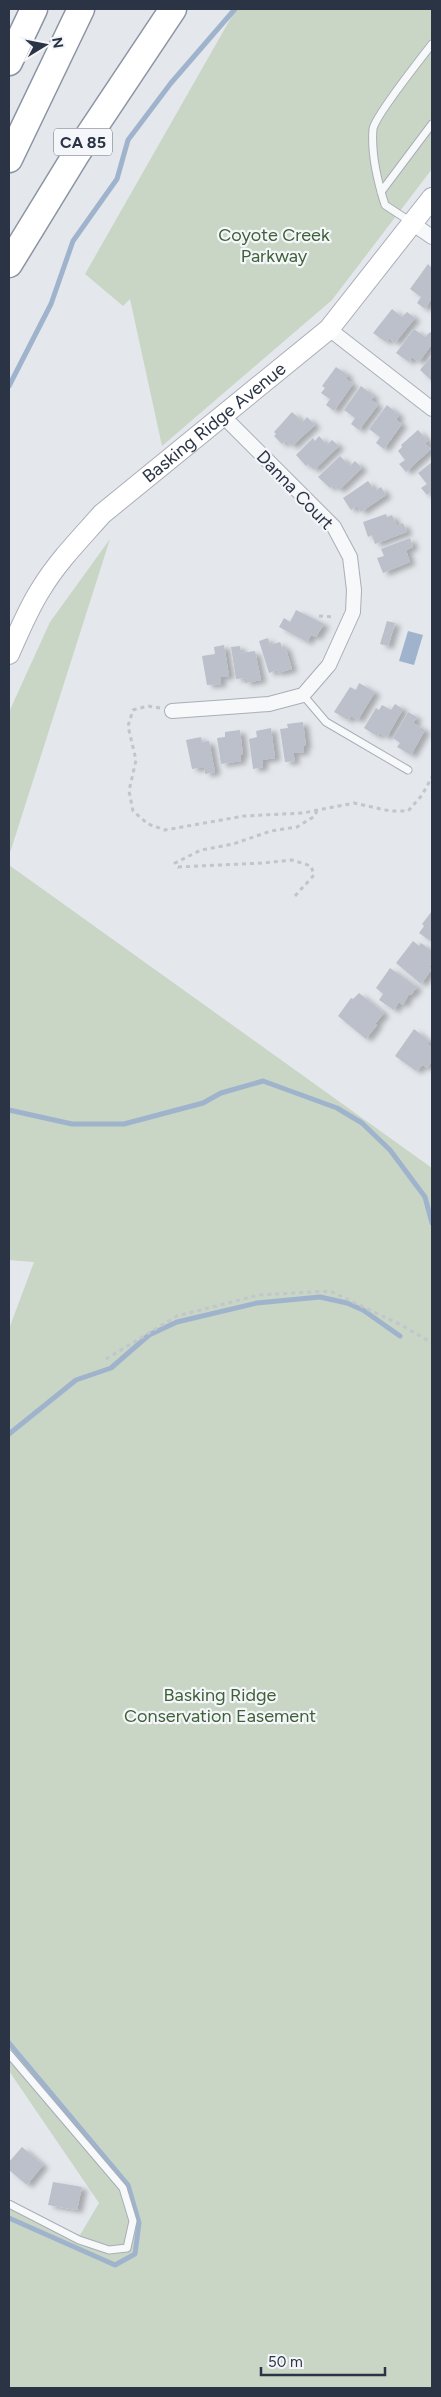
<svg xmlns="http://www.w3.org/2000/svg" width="441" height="2397" viewBox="0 0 441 2397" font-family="Figtree,sans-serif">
	<defs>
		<filter id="shadow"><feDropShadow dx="5.5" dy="3" stdDeviation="2.5" flood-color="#0004"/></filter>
	</defs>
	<rect width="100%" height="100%" fill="#e4e7ec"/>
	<path fill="#c9d6c5" d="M236,9h196v160l-100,131 -170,146 -32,-147 -7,7 -38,-32z
		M110,539l-101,317v-144l41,-90z
		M9,865l423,303v1220h-423v-181l71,28 19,-32 -90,-132v-742l25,-67 -25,-2z"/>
	<path fill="#9fb4cc" d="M408,631l15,4 -9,30 -15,-4z"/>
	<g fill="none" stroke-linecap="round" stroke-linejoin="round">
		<path stroke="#9fb4cc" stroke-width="5" d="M9,386l42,-82 22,-63 44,-62 11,-39 43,-57 64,-74
			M9,1110l63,14h52l79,-21 18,-10 42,-12 74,27 25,15 28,27 35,47 7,26
			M9,1434l67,-54 35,-12 38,-33 28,-13 80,-19 63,-6 27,6 16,7 37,26
			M9,2043l119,142 11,38 -4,31 -20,11 -106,-47"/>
	</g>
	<path fill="#bbc0ca" filter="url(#shadow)" d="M428,264l4,4v30l-7,11 -8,-6 4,-6 -11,-8z
		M392,309l10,8 5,-5 8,6 -20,25 -6,-5 -3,4 -13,-9z
		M414,329l11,8 5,-5 2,2v10l-13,18 -7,-5 -3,5 -13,-9z
		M432,355v26l-12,-11z
		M336,367l12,8 -2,4 7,5 -19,27 -8,-6 4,-6 -9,-6 4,-5 -3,-2z
		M361,386l13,10 -3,4 7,5 -19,25 -8,-6 4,-6 -11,-8z
		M387,405l12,10 -3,5 6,4 -18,25 -8,-6 4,-6 -11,-8z
		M292,412l11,10 4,-5 8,8 -23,21 -6,-5 -4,3 -8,-8 2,-2 -2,-2z
		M418,430l10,11 -3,2 6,6 -25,23 -7,-8 6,-4 -7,-9 4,-4 -1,-2z
		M319,436l8,9 5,-5 7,6 -25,24 -6,-6 -2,2 -10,-11 17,-17 2,3z
		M340,456l10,10 5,-5 7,7 -23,22 -6,-5 -3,3 -12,-11z
		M432,462v29l-5,4 -6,-7 6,-4 -9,-11z
		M368,481l7,10 6,-4 5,8 -25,17 -4,-6 -6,4 -8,-12z
		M386,514l1,3 5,-2 5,11 6,-3 4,9 -32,12 -3,-9 -4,2 -5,-15z
		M410,538l3,9 -7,3 4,12 -27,11 -6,-15 7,-2 -3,-7z
		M296,610l28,14 -8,13 -5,-2 -4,7 -28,-15 5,-9 6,4z
		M387,621l8,2 -7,23 -8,-2z
		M268,638l2,7 10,-3 2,5 3,-1 7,23 -15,4v-3l-8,3 -10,-32z
		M224,645l5,31 -9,1 1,7 -14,1 -5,-29 13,-2 -1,-7z
		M240,646l1,7 14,-2 6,29 -16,3v-5l-9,1 -5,-32z
		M359,683l16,9 -17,28 -7,-4 -3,4 -14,-8 16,-25 6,3z
		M395,704l8,5 -16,28 -8,-4 -2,3 -13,-8 12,-20 3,2 3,-5 9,5z
		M408,712l9,5 -4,6 12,7 -14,25 -14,-8 3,-4 -7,-5z
		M303,722l3,24h-3l1,6 -11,1 2,8 -10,1 -5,-33 8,-1 -1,-4z
		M271,728l4,30 -13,2 1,7 -10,2 -4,-30 8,-2 -1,-6z
		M240,730l3,25h-3l1,6 -20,3 -4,-26 8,-1v-5z
		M201,737l1,5 7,-1 6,31 -10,2 -1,-7 -12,2 -6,-29z
		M432,911v31l-13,-9 5,-7 -2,-2z
		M413,941l6,5 2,-3 11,8v12l-3,4 3,2 -11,15 -25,-21z
		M390,968l27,19 -6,8 -2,-1 -6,11 -4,-3 -5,8 -15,-10 4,-6 -7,-6z
		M359,993l25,20 -9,11 2,1 -11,14 -28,-23 13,-18 2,1z
		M414,1029l15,12 -2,3 5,4v13l-5,7 -4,-3 -7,6 -21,-15z
		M22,2147l21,18 -16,20 -18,-15v-8z
		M53,2182l29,5 -5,23 -29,-5z"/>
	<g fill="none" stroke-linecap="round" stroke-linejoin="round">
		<g stroke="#a9aeb7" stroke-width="9">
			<path id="lane" d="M381,192l51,-68
				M411,222l-26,-17c-7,-22 -14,-53 -12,-76 2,-13 49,-72 59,-85
				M303,695l23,27 82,48
				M9,2054l114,134 10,33 -6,27 -18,2 -30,-10 -70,-36"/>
		</g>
		<g stroke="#a9aeb7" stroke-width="16">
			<path id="street" d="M413,224l19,13
				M329,329l103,80
				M172,711l97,-7 34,-9 26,-30 24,-53 1,-22 -4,-33 -16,-30 -111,-111"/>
		</g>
		<g stroke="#a9aeb7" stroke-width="22">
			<g id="secondary">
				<path id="s1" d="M9,654c10,-22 19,-45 32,-65 17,-28 40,-51 61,-75l227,-185 103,-131"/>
			</g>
		</g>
		<g stroke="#8b94a3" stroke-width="29">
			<path id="highway" d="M9,62l25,-53
				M9,159l72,-150
				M9,264l68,-111 96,-144"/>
		</g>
		<path stroke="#c2c5cb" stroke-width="3" stroke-dasharray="4 4" stroke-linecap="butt" d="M319,616l15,1
			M160,708l-12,-2 -15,4 -5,16 8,34 -7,31 4,20 15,13 17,6 79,-14 59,-3 51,-10 36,8h18l14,-16 10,-18
			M295,896l19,-21 -3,-9 -19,-6 -29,3 -85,4 -3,-4 26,-13 32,-6 38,-13 26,-4 18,-11 2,-6
			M106,1359l71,-43 82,-21 71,-4 73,35 29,17"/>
		<use href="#lane" stroke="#f7f8fa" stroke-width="7"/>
		<use href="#street" stroke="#f7f8fa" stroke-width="14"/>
		<use href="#secondary" stroke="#fff" stroke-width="20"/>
		<use href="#highway" stroke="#fff" stroke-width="26"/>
	</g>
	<g text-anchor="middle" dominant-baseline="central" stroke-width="4.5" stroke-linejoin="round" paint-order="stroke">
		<rect fill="#f4f6f9" stroke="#676e7b" stroke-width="1" x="54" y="128.5" width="58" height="27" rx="4"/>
		<g font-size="16" font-weight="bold" fill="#2b3445">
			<text x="83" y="142">CA 85</text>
		</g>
		<g font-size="18" fill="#3f6138" stroke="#f4f6f9">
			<text x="274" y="235">Coyote Creek<tspan x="274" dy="21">Parkway</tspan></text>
			<text x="220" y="1695">Basking Ridge<tspan x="220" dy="21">Conservation Easement</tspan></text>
		</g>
		<g font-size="18" fill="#2b3445" stroke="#f4f6f9">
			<text stroke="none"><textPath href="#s1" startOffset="314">Basking Ridge Avenue</textPath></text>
			<text transform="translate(295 490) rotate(46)">Danna Court</text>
		</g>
	</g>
	<rect width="441" height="2397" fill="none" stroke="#2b3445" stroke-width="20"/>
	<g transform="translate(45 45) rotate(80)" stroke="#f4f6f9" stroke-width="4" paint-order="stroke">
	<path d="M0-4L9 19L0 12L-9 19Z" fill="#2b3445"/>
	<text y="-8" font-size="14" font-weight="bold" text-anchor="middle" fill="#2b3445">N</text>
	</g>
	<path d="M261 2367v8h124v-8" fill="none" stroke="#2b3445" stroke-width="2.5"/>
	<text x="268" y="2367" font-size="15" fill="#2b3445" stroke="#f4f6f9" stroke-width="4" paint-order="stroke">50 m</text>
</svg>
